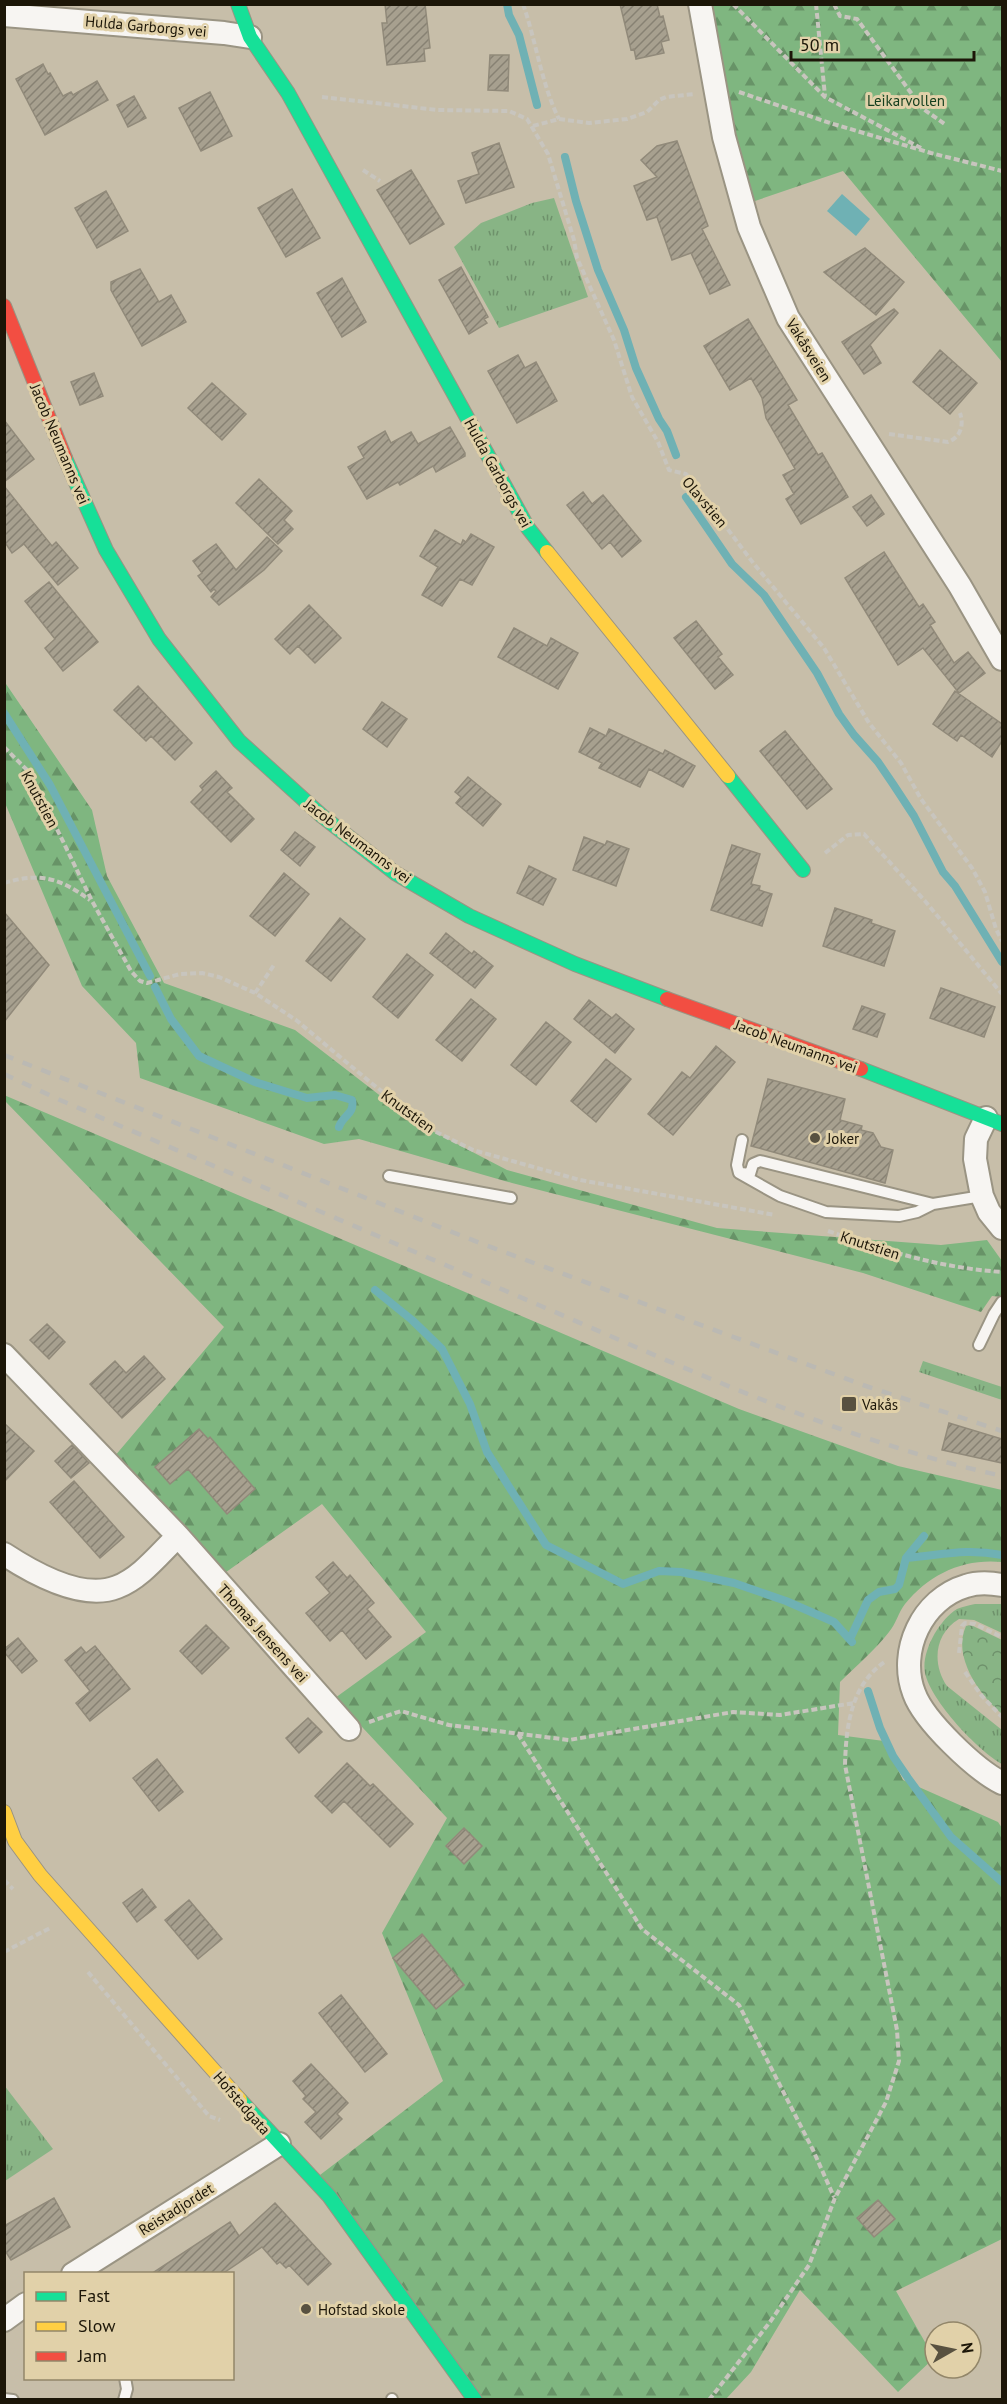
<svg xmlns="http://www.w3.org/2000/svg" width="1007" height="2404" viewBox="0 0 1007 2404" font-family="'PT Sans',sans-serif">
	<defs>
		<pattern id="grass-tufts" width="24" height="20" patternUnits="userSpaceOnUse" patternTransform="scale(1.5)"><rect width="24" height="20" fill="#88b485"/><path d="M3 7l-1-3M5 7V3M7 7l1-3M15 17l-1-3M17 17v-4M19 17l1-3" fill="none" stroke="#6e916b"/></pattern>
		<pattern id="forest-firs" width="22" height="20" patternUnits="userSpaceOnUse" patternTransform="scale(1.5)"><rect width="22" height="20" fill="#7fb680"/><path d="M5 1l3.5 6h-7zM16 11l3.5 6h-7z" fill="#679367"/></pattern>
		<pattern id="park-crowns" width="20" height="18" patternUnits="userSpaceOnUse" patternTransform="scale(1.5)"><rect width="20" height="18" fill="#88b485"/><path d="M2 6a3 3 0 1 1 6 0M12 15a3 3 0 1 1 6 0" fill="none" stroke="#6e916b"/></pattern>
		<pattern id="building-hatch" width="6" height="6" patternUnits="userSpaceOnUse" patternTransform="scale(1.5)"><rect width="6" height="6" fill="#a7a08f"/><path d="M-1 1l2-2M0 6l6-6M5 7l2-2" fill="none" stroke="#878173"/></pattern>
	</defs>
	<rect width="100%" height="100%" fill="#c7bea9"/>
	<path fill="url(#grass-tufts)" d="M554,198l34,99 -89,31 -45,-81 27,-24 51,-20z
		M923,1361l79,26v13l-83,-28z
		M975,1604h27v29l-28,-13 -15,-1c-25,15 -27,45 -12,67l55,44v34c-24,-13 -71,-63 -77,-91 -4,-21 14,-53 32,-64 5,-2 12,-4 18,-5z
		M4,2085l49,64 -48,32h-1z"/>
	<path fill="url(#forest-firs)" d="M709,5h293v357l-159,-191 -91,31 -21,-73z
		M4,681l88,129 15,66 57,107 131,47 118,91 94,49 210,58 224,17 46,-5 15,21v36l-10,-1 -11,16 -118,-39 -351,-90 -153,-44 -35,5 -184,-66 -4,-35 -54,-57 -77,-183z
		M4,1095l735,314 159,57 104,24v72c-38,-4 -73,12 -97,42 -7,9 -9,20 -16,28 -14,18 -33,34 -49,50l-2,53 46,6 19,39 95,42 4,6v411l-106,52 38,67 -36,34 -98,-102 -49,82 -25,27h-247l-159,-224 123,-94 -61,-148 65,-115 -112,-120 91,-66 -104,-128 -100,71 -108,-118 110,-130 -219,-226z"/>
	<path fill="url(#park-crowns)" d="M971,1625l31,15v74c-23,-19 -50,-58 -36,-88z"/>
	<path fill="#6fb1b4" d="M842,194l28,25 -14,17 -29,-25z"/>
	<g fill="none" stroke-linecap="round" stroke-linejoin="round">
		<path stroke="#6fb1b4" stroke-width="8" d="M507,4l2,11 10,20 18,70
			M565,157l11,44 22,69 26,60 12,38 23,51 8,12 9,24
			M686,497l46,67 32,31 53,78 22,41 15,21 24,27 15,22 21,32 29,56 12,14 47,76
			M4,713l46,72 100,191
			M155,987l16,32 28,37 56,26 52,16 28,-3 17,5c3,14 -9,15 -13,27
			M375,1290l37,30 30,29 28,55 17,48 59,93 77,39 36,-13 22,1 53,11 52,18 48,21 18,20
			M906,1558l18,-22
			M850,1639l18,-39 11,-8 16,-3 4,-4 7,-27c37,-3 59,-10 96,-3
			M868,1691l12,37 13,28 15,22 43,59 51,45"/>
	</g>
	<path fill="url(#building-hatch)" stroke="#918a7a" stroke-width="1.5" d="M385,4h40l5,44 -6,1 1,12 -38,4 -5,-42h5z
		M620,4h37l3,13 3,-1 6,24 -8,2 3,11 -28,6 -2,-10 -3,1z
		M490,55h19l-1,36 -20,-1z
		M43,64l5,10 2,-1 13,23 8,-4 2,3 24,-14 11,19 -63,35 -29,-56z
		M210,92l22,44 -31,15 -22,-43z
		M134,96l12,22 -18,9 -11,-22z
		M677,141l31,85 -6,3 28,56 -20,9 -19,-41 -19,7 -15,-43 -10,3 -13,-34 23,-9 -16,-17 16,-14z
		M499,143l15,44 -48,16 -8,-22 21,-7 -7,-21z
		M411,170l33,54 -34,20 -33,-54z
		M292,189l28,49 -34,19 -28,-49z
		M106,191l22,40 -31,17 -22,-40z
		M865,248l39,34 -28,33 -52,-43z
		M461,267l27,50 -4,2 3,4 -18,11 -30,-54z
		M140,269l19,33 12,-7 15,27 -44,24 -31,-56v-8z
		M342,278l24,44 -24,15 -25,-44z
		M894,309l4,4 -28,32 11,18 -17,11 -22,-32z
		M748,319l49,81 -9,5 30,50 4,-2 26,44 -47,27 -15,-25 8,-5 -11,-19 12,-6 -29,-51 -4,-20 -11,-20 -21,12 -26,-44z
		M940,350l37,33 -27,31 -37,-32z
		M518,355l7,13 11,-6 21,39 -40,22 -29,-52z
		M94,373l9,23 -23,9 -9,-23z
		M212,383l34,31 -24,26 -34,-32z
		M4,420l30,39 -30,23z
		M450,427l15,26v3l-29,16 -3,-6 -33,19 -2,-3 -31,17 -19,-32 16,-9 -6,-11 27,-16 6,12 20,-11 7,12z
		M259,479l33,32 -8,9 9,9 -15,15 -42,-41z
		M4,486l48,60 4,-4 22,26 -20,17 -34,-41 -12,9 -8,-12z
		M583,492l9,12 11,-9 38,46 -19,16 -12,-15 -8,7 -35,-44z
		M871,495l13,19 -17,12 -14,-19z
		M435,530l26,15 2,-5 3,2 5,-8 23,13 -22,38 -12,-6 -18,27 -20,-11 16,-28 -18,-11z
		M267,537l15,14 -18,19 -45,35 -8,-8 5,-6 -2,-2 -3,3 -13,-16 4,-3 -9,-12 23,-17 20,26z
		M884,552l35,55 4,-3 12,18 -5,3 24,38 14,-11 17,21 -26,20 -36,-45 -25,17 -53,-87z
		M49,582l49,60 -35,29 -18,-23 10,-9 -30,-38z
		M309,605l32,33 -26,25 -17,-17 -8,8 -15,-15z
		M696,621l26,33 -4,3 15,18 -18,14 -41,-51z
		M514,628l33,18 4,-8 27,15 -20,36 -60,-32z
		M138,686l54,57 -17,17 -24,-24 -5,5 -32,-31z
		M955,691l47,33v17l-10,16 -31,-22 -4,6 -24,-17z
		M382,702l25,17 -20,28 -24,-18z
		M590,728l16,8 3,-7 54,25 2,-4 30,16 -12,21 -34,-18 -9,18 -41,-19 3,-5 -23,-11z
		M785,731l47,58 -25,20 -47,-58z
		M216,771l16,17 -5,4 27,27 -23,23 -40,-40 12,-12 -3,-4z
		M468,777l33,27 -18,22 -27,-23 5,-6 -6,-5z
		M295,832l20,15 -15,19 -19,-16z
		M584,837l21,8 2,-4 22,8 -13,37 -43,-16z
		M732,845l28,9 -9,30 9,2 -1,4 13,4 -10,32 -51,-16z
		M529,866l27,13 -13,26 -26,-12z
		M284,873l25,21 -34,42 -25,-20z
		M835,908l37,12 -1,3 24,8 -11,35 -61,-20z
		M4,912l45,53 -45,57z
		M340,918l25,21 -34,42 -25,-20z
		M446,933l26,21 2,-3 19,15 -18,22 -45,-35z
		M407,954l26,21 -35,43 -25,-21z
		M941,988l54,19 -11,30 -54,-19z
		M471,999l25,20 -34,42 -26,-21z
		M589,1000l23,18 4,-4 18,15 -19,24 -41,-34z
		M862,1006l23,8 -8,23 -24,-8z
		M546,1022l25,20 -35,43 -25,-20z
		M716,1046l19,16 -62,73 -25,-21 34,-42 8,6z
		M606,1059l25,20 -35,43 -25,-21z
		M768,1079l77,20 -5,21 22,6 -1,4 12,3 8,14 12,3 -8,33 -134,-37z
		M47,1324l18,18 -16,17 -19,-19z
		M144,1356l21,23 -43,39 -32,-34 25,-23 11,12z
		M4,1423l30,28 -30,31z
		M949,1423l53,16v24l-60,-13z
		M199,1429l9,10 2,-2 45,52 -28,25 -39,-45 -18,15 -15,-17z
		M72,1445l17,18 -18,15 -16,-17z
		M74,1481l50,56 -24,21 -50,-56z
		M333,1562l14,16 3,-3 24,28 -7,6 24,28 -25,22 -24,-29 -12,11 -24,-28 24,-20 -14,-16z
		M206,1625l23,23 -27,26 -22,-23z
		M18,1638l19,23 -15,12 -18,-21v-3z
		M95,1646l35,43 -40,32 -14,-18 14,-12 -25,-31 16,-13 5,6z
		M308,1718l14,14 -23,21 -13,-15z
		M157,1759l26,33 -24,19 -26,-33z
		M347,1763l23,23 3,-2 40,40 -23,23 -46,-46 -12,12 -17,-17z
		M464,1828l18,18 -18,18 -18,-18z
		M142,1889l14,18 -19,15 -14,-19z
		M189,1900l33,39 -24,20 -33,-39z
		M422,1934l42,51 -28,24 -43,-51z
		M341,1995l46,59 -22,18 -46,-59z
		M311,2064l37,39 -11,11 5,5 -21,20 -16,-17 11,-10 -13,-13 3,-3 -13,-15z
		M54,2198l16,29 -59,33 -7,-11v-23z
		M878,2200l17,19 -21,18 -17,-19z
		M275,2203l56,61 -23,21 -19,-20 -3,3 -6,-6 -3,2 -15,-17 -40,27h-71l79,-52 9,14z"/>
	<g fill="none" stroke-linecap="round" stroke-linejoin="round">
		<g stroke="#9a9483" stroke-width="14">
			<path id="lane" d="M742,1140l-5,25 2,8 41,23 46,16 73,4 18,-4 16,-8 49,-8
				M741,1173l9,1 3,-10 7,-3 173,43
				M389,1176l122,22
				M979,1345l15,-31 8,-12
				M4,2399l9,1
				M392,2399v1
				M124,2400l3,-11 -2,-11"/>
		</g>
		<g stroke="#9a9483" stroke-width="26">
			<path id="street" d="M700,4l24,133 25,90 39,91 172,268 42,73
				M4,15l220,18 26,4
				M986,1118l-10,21 -1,20 7,37 7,16 13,16
				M4,1355l174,181 171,193
				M4,1554c29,19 78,47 113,33 24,-9 43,-34 61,-51
				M1002,1585c-11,-2 -24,-3 -36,1 -44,13 -68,65 -52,107 10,28 62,77 88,90
				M73,2274l206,-130
				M4,2320l22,-16"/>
		</g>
		<g stroke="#9a9483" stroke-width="16">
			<path id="fast" d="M238,4l12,33 38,56 240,435 19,24
				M65,458l41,92 53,89 80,102 83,75 73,57 74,43 106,48 92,35
				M728,776l75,94
				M861,1069l141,55
				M240,2100l89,96 146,204"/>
		</g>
		<g stroke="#9a9483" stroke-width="16">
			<path id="slow" d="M547,552l181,224
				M4,1812l11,29 25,34 200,225"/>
		</g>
		<g stroke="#9a9483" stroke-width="16">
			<path id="jam" d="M4,306l61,152
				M667,999l194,70"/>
		</g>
		<path stroke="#c8c5be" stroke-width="4" stroke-dasharray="6 3" stroke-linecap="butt" d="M523,4c13,37 19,82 36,115
			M733,4l92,93 96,51
			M816,4l9,92
			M834,4l6,12 17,3 65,89 24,17
			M739,92l91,31 101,30 71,18
			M322,97l115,13 72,1 18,8 21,35 26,86 3,18 37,82 18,57 26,45 11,28 17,4 68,90 70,84 45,75 32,40 20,36 51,69 13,24 11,37 6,12
			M533,126l26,-7 30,4 38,-4 20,-7 12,-12 7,-3 29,-3
			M363,170l17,11
			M889,434l59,8c13,-5 16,-17 12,-29
			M4,747l23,23 9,16 56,115 39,70 9,10 7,2 33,-9 22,-1 17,4 36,16 41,27 74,62 60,47 43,21 107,30 195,35
			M825,853l23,-18 16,-1 61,67 77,93
			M4,883c37,-11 55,-5 86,17
			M255,993l19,-28
			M828,1231c59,20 112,37 174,41
			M959,1653l3,-27 3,-3 10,1 27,13
			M965,1672l16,23 21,22
			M369,1722l32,-11 48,14 120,15 164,-28 47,3 74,-12
			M518,1734l124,195 97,76 74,145 21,47
			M4,1880l9,9
			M4,1952l46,-24
			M88,1972l121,144 11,4
			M709,2400l61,-78 39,-57 26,-67 51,-96 13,-41 -2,-31 -52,-265c1,-39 6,-81 41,-104"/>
		<use href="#lane" stroke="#f7f5f2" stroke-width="10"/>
		<use href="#street" stroke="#f7f5f2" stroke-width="22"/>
		<use href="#fast" stroke="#16e098" stroke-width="14"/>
		<use href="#slow" stroke="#ffcf43" stroke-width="14"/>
		<use href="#jam" stroke="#f24e42" stroke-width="14"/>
		<path stroke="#bbb9b3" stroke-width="4.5" stroke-dasharray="10 10" stroke-linecap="butt" d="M4,1055l476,188 383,142 139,46
			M4,1074l56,26c163,70 325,139 488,209 148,64 297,132 454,167"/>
	</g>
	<g fill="#585140" stroke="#e1d1a9" stroke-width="2">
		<circle cx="815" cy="1138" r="6"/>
		<rect x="841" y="1396" width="16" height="16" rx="3"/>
		<circle cx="306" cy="2309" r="6"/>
	</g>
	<g text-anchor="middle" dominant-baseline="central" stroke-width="6" stroke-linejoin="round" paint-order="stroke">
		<g font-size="15" fill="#1c1608" stroke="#e1d1a9">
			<text transform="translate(146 26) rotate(5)">Hulda Garborgs vei</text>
			<text transform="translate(809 350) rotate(58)">Vakåsveien</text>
			<text transform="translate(60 444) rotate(67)">Jacob Neumanns vei</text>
			<text transform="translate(498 473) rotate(61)">Hulda Garborgs vei</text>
			<text transform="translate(705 502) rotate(50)">Olavstien</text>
			<text transform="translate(40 799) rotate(62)">Knutstien</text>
			<text transform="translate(358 841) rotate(37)">Jacob Neumanns vei</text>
			<text transform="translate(796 1046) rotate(20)">Jacob Neumanns vei</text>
			<text transform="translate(408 1111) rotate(36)">Knutstien</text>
			<text transform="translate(870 1245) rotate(18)">Knutstien</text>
			<text transform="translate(263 1633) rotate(48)">Thomas Jensens vei</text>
			<text transform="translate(242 2103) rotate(49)">Hofstadgata</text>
			<text transform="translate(176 2209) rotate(-32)">Reistadjordet</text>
		</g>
		<g font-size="15" fill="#133e1d" stroke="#e1d1a9">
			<text x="906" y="100">Leikarvollen</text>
		</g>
		<g font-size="15" fill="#1c1608" stroke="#e1d1a9" text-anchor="start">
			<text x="827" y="1138">Joker</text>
			<text x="862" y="1404">Vakås</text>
			<text x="318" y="2309">Hofstad skole</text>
		</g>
	</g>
	<rect width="1007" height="2404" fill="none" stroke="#1c1608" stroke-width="12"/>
	<rect x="24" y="2272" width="210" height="108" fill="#e1d1a9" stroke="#928669" stroke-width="1.5"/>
	<rect x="36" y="2292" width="30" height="9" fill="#16e098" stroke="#928669" stroke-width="1.5"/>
	<text x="78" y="2302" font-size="18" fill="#1c1608">Fast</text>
	<rect x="36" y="2322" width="30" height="9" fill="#ffcf43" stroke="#928669" stroke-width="1.5"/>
	<text x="78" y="2332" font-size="18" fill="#1c1608">Slow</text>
	<rect x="36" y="2352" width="30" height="9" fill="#f24e42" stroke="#928669" stroke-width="1.5"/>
	<text x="78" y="2362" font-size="18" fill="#1c1608">Jam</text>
	<g transform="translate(953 2350) rotate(81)"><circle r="28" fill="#e1d1a9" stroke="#928669" stroke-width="1.5"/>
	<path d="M0-4.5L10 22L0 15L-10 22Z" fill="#585140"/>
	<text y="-9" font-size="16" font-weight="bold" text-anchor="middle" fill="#1c1608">N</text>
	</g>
	<path d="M791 51v9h183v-9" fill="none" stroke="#1c1608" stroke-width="3"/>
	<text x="800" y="51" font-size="18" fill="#1c1608" stroke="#e1d1a9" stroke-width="4.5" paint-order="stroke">50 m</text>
</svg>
